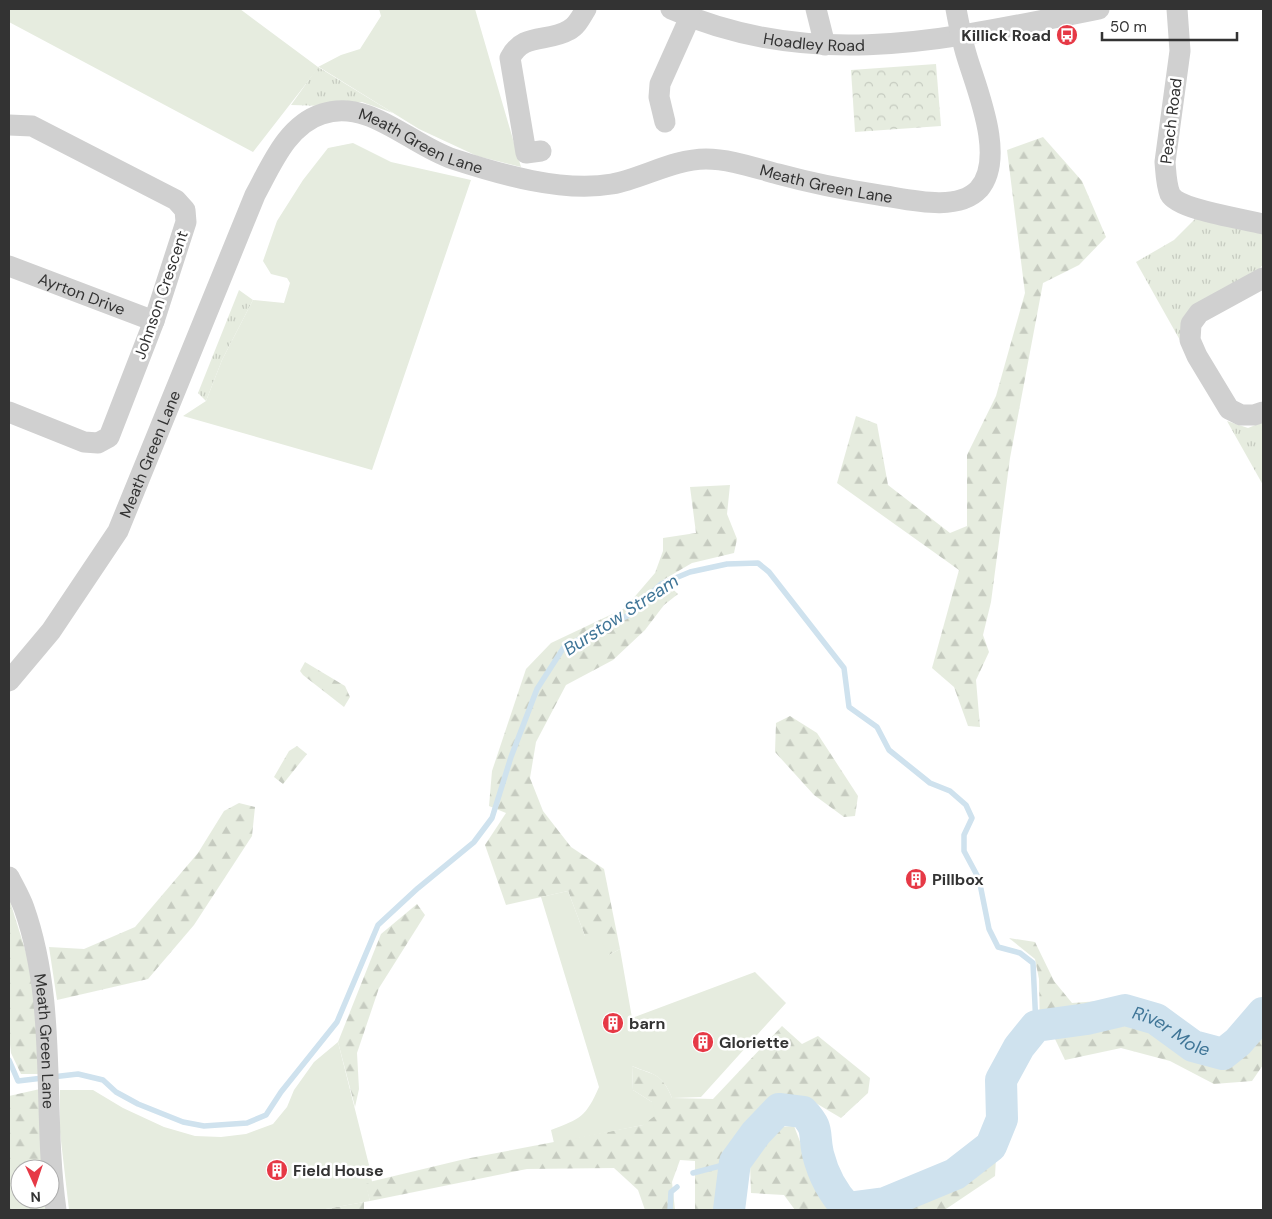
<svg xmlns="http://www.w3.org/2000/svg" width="1272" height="1219" viewBox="0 0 1272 1219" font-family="'DM Sans',sans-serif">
	<defs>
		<pattern id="grass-tufts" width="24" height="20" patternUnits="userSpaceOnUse" patternTransform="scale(1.25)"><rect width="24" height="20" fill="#e6ecdf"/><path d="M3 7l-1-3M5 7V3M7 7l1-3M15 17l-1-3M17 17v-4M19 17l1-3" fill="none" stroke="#c6cbc0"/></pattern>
		<pattern id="forest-firs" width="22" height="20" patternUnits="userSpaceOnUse" patternTransform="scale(1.25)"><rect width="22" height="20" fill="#e6ecdf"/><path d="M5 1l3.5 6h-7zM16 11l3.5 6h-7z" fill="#c6cbc0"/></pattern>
		<pattern id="park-crowns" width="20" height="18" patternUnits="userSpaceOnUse" patternTransform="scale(1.25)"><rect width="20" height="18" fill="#e6ecdf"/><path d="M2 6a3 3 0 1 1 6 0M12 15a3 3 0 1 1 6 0" fill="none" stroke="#c6cbc0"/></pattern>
	</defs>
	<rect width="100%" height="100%" fill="#fff"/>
	<path fill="url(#grass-tufts)" d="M318,67l75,46 -31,-11 -36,4 -35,-1z
		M1198,216l58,13 7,6v30l-82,77 -45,-80 38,-22z
		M239,290l14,10 -31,60 -16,41 -8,-8z
		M1227,421l21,7 15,-6v63z"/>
	<path fill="url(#forest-firs)" d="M1043,137l39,44 24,56 -27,28 -36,18 -33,175 -19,144 -8,33 6,17 -13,28 4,47 -12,-1 -14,-39 -22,-19 27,-98 -122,-87 19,-67 21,8 11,61 62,48 17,-7v-71l29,-59 29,-103 -18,-143z
		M730,485l-3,29 10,25 -3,14 -42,10 -29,17 15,14 -14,11 -19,25 -32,30 -47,25 -30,57 -6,36 13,33 28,36 33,22 16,80 -11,6 -24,-19 -17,-45 -62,14 -21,-60 21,-32 -17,-7 3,-35 34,-102 25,-26 74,-35 30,-35 8,-22v-13l33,-5 -6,-46z
		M305,662l40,24 5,11 -6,10 -41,-32 -3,-4z
		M790,716l27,17 41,63 -3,20 -11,1 -30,-22 -39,-43 1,-29z
		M297,746l10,8 -24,30 -9,-7 15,-26z
		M239,803l16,4 -3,29 -58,89 -46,54 -91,21 -8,-53 35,2 51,-22 63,-74 26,-42z
		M9,898l19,61 12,68 2,47h-21l-10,-21 -2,-18z
		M417,904l8,11 -46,73 -22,65 2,36 -4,18 -17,-65 43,-108z
		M1009,938l26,4 19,39 18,22 54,-4 -34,14 4,18 44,-8 76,41 20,-5 27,-31v37l-11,16 -38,3 -44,-23 -49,-13 -56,12 -10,-21 -15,-7 -1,-53 -4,-20z
		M782,1026l20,18 16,-8 52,42 -2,15 -27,25 -27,-16 -29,-1 -18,13 -37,44 -6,52h-29v-49l-15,-1 -8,22 3,28h-30l-7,-20 -24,-22 -87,1 -157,32 -5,-18 100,-24 178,-34 9,-23 -19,-12 -1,-24c22,10 29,5 40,32l41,1z
		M40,1089l3,80h-23v30h26l1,11h-37l-1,-114z
		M794,1126l17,44 20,40h-36l-11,-15 -33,-2 -1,-30 26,-36z
		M996,1158l-1,18 -49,33 -56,1 21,-6z
		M364,1202v8h-44z"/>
	<path fill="url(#park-crowns)" d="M936,64l5,62 -86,6 -4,-62z"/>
	<path fill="#e6ecdf" d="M9,9h231l78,58 23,-12 19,-6 21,-33 -2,-7h96l46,158 -44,-11 -58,-27 -100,-62 -66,85 -244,-130z
		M353,143l38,19 80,18 -99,290 -189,-54 23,-15 16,-41 31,-60 31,3 6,-20 -3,-5 -16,-4 -8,-13 14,-40 26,-41 25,-32z
		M568,891l17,45h14l10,19 11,-6 12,69 123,-46 31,31 -85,94 -29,1c-10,-25 -18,-23 -40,-32l1,24 19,12 4,13 -13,10 -89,18 -3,-13c29,-11 35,-13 48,-43l-58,-190z
		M338,1042l32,127 2,13 -6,2 4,17 -50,9h-251l-9,-78v-42h33l30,18 41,19 31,9 26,1 25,-3 27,-10 14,-17 7,-17 20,-28z"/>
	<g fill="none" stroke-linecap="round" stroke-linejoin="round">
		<path stroke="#cfe2ee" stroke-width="5.5" d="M9,1060l9,21 25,-3
			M52,1077l26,-3 25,6 13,12 22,12 45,18 21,4 43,-3 19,-8 15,-23 56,-70 41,-97 40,-37 56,-46 18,-24 19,-61 26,-68 27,-42 63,-31 34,-32 29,-12 37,-8 31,-1 11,9 75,96 5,39 28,20 12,23 41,33 20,8 16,14 6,13 -8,17v16l15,28 10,50 9,18 22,6 13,10 3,63
			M693,1173l42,-11
			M670,1210l1,-18 6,-5"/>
		<path stroke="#cfe2ee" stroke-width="32" id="s1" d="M729,1210l6,-48 21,-29 23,-24 24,3c17,18 10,20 15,42 5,20 15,39 29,54l38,-5 70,-29 36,-28 11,-27 -1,-39 18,-33 17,-21 51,-7 38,-9 31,9 37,27 30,8 15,-12 25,-29"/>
		<g stroke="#d0d0d0" stroke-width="21">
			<path id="s2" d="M671,9c144,64 281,29 428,0"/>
			<path d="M816,9l9,36"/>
			<path d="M1177,9l3,42 -15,111c1,11 1,22 5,32 8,16 75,25 93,30"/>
			<path d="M665,122l-6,-25 1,-13 30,-67"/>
			<path d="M9,125l23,1 144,74 9,10 1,12 -32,99 -45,116 -11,6 -14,-1 -75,-30"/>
			<path d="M541,151l-15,2 -16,-95c13,-26 37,-15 59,-28 8,-4 12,-13 17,-21"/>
			<path id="s3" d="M9,266l145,55"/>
			<path d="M1263,278l-64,35 -8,11 -1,16 7,16 32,53 12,6h13l9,-3"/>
			<path id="s4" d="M9,681l42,-50 67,-100 137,-336c16,-29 32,-70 67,-81 47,-16 88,31 131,45 46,15 110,34 159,25 31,-6 62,-25 94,-25 24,0 49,9 72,15 33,9 68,16 101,21 28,4 78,18 100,-6 27,-31 -2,-99 -12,-132 -5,-16 -8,-32 -11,-48"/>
			<path id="s5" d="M9,877c5,10 11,20 15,31 34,96 18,202 32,302"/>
		</g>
	</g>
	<defs>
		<g id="bus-disc" transform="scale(1.125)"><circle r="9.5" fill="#e63946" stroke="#fff"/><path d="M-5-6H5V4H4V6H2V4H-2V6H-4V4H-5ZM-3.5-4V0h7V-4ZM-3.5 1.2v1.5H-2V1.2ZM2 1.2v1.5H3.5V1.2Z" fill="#fff"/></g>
		<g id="building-disc" transform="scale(1.125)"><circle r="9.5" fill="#e63946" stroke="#fff"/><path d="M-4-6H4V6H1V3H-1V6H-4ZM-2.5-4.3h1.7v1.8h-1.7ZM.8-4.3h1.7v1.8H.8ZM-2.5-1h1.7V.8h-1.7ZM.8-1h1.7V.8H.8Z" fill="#fff"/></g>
	</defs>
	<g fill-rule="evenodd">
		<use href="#bus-disc" x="1067" y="35"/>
		<use href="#building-disc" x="916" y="879"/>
		<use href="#building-disc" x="613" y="1023"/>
		<use href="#building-disc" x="703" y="1042"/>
		<use href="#building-disc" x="277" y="1170"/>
	</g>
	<g text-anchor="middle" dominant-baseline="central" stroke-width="5" stroke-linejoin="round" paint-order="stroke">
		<g font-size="16" font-weight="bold" fill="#333" stroke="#fff" text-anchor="start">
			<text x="1051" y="35" text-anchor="end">Killick Road</text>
			<text x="932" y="879">Pillbox</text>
			<text x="629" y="1023">barn</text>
			<text x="719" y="1042">Gloriette</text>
			<text x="293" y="1170">Field House</text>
		</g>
		<g font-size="16" fill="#333" stroke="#fff">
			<text stroke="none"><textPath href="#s2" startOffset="148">Hoadley Road</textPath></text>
			<text transform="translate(1171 121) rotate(-83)">Peach Road</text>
			<text stroke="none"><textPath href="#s4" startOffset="762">Meath Green Lane</textPath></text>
			<text stroke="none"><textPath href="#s4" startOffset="1182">Meath Green Lane</textPath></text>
			<text stroke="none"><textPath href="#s3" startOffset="78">Ayrton Drive</textPath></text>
			<text transform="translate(161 295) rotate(-71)">Johnson Crescent</text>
			<text stroke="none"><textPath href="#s4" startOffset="269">Meath Green Lane</textPath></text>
			<text stroke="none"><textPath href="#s5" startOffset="170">Meath Green Lane</textPath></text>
		</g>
		<g font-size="18" font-style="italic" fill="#3f7597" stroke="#fff">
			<text transform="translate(621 615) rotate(-33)">Burstow Stream</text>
			<text stroke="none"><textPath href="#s1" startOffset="684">River Mole</textPath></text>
		</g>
	</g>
	<rect width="1272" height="1219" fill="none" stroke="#333333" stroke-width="20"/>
	<g transform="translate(35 1184) rotate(177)"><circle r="24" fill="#ffffff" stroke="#adadad"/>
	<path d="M0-4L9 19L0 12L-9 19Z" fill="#e63946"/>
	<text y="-8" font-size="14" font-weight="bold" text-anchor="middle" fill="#333333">N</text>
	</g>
	<path d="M1102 32v8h135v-8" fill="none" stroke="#333333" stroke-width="2.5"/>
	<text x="1110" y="32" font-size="15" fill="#333333" stroke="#ffffff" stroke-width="4" paint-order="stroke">50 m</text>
</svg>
